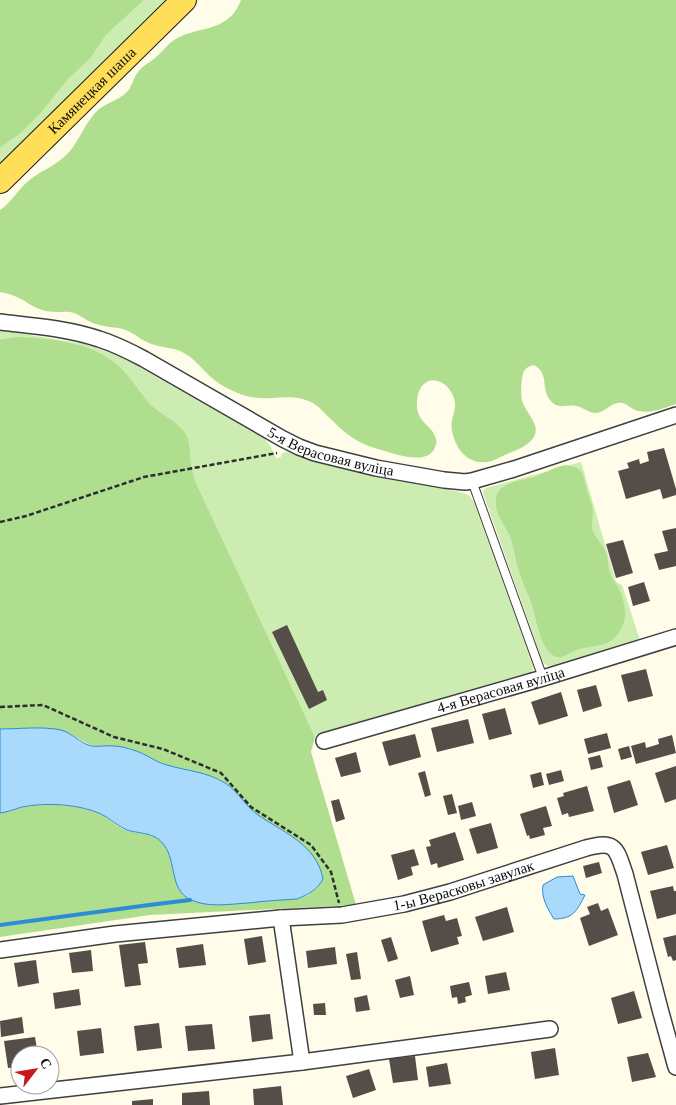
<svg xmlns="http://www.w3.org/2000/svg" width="676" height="1105" viewBox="0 0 676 1105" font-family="'Times New Roman',serif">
	<rect width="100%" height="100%" fill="#fffcea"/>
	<path fill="#cdecb1" d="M144,0h24l-168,165v-17l21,-15 20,-20 27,-34 22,-20 16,-24z
		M0,330l84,14 32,11 16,8 133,76 6,8 5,11 5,-1 1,-4 5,-1 176,41 6,2 5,7 59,164 -1,7 -4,4 -213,60 -119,-254c-2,-6 -4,-12 -5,-19 -1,-10 0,-20 -5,-30 -8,-13 -24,-19 -35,-29 -10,-11 -18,-25 -29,-36 -31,-32 -78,-29 -119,-31l-3,1z
		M581,462l35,120 6,3 18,55 -86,26c-6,1 -9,0 -12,-6l-59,-167 1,-4 2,-1z"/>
	<path fill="#b0de8f" d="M0,0h144l-38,35 -16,24 -22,20 -27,34 -20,20 -21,15z
		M241,0h435v404c-12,4 -25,10 -37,7 -7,-1 -11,-7 -17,-8 -10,-2 -16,9 -25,10 -8,1 -13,-6 -21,-7 -9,-2 -18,4 -25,-5 -11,-12 -1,-27 -17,-36 -4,1 -7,2 -10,6 -3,6 -4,27 -1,32 3,8 9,14 12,22 5,17 -16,24 -28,29 -5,2 -10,5 -15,7 -22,6 -36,-10 -40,-30 -2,-9 2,-16 3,-24 1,-11 -7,-23 -17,-26 -6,-2 -11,0 -15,4 -4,4 -5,9 -6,15 -2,24 15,23 19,39 1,3 0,5 -1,8 -7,21 -45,5 -60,1 -15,-4 -30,-14 -41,-26 -7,-6 -13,-14 -21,-19 -13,-7 -27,-6 -40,-5 -11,1 -22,0 -33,-4 -10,-4 -20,-9 -28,-16 -9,-8 -17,-19 -28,-25 -10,-6 -24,-5 -35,-10 -8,-3 -14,-9 -21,-12 -10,-5 -22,-3 -32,-7 -8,-2 -14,-8 -22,-11 -6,-2 -11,-1 -17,-1 -6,0 -14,-1 -20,-4 -6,-2 -11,-7 -18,-10 -6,-3 -12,-5 -19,-6v-82c12,-8 16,-18 26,-27 12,-11 27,-16 38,-26 14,-12 19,-31 31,-44 9,-10 23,-12 32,-21 5,-5 6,-14 11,-20 4,-6 11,-9 17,-14 5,-4 9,-9 14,-14 24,-21 58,-7 72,-44z
		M19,337c36,2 77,5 103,32 11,11 19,25 29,36 11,10 27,16 35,29 5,10 4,20 5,30 1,7 3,13 5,19l119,254 -4,15 45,153 -206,10 -150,22v-124c8,-1 15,-4 23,-6 23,-4 58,-3 79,8 7,3 12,9 19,13 14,7 32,3 43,16 3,3 5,9 7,13l126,42 11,-4 10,-8 -15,-42 -14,-11 -32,-19 -8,-7 -14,-17 -8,-7 -10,-6 -50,-13 -54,-19 -12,1 -11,-2 -18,-10 -22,-6h-50v-390z
		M565,465c7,1 13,2 17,8 3,6 3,12 5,18 2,7 6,14 6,22 0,5 -2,10 -1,15 2,9 10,15 13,23 4,7 2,14 5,22 2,6 6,10 9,16 6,13 9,27 2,40 -8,18 -26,16 -42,20 -6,2 -11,6 -18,8 -18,3 -25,-37 -28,-49 -5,-15 -12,-28 -16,-43 -2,-8 -3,-17 -6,-26 -4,-11 -14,-22 -15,-34 -3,-25 25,-23 41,-29 10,-4 18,-9 28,-11z"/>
	<path fill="#aadafb" stroke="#2b8cd8" d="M0,729c18,0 43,-3 61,1 11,3 19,13 30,16 8,1 15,-1 23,0 6,0 13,2 19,4 12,3 22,12 34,15 20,6 41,7 58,18 13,8 20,23 33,32 25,17 59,30 65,64 -6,11 -14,15 -26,20 -16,1 -33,2 -49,4 -18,1 -39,5 -57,-3 -22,-10 -14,-38 -27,-55 -9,-13 -24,-11 -37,-15 -10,-4 -17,-12 -26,-16 -22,-10 -55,-12 -79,-7 -7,2 -14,5 -22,6z
		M573,876l7,18 5,1c-8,16 -12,24 -31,24 -7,-11 -13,-22 -11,-34l14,-8z"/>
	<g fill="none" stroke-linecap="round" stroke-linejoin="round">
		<path stroke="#2b8cd8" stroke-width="4" d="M0,925l149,-20 41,-5"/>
	</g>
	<path fill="#554d47" d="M664,448l12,41v6l-13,4 -3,-10 -34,10 -8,-28 11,-3 -2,-5 12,-4 1,5 9,-3 -2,-9z
		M676,528v38l-17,4 -5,-16 14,-3 -6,-20z
		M623,540l10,33 -17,5 -10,-34z
		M644,582l6,19 -17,5 -5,-19z
		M287,625l31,67 5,-2 4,10 -18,9 -37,-77z
		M646,669l7,27 -25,6 -7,-27z
		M596,685l6,21 -19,6 -6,-22z
		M561,692l7,24 -29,9 -8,-23z
		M505,708l7,26 -23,6 -7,-26z
		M468,719l6,24 -37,9 -6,-24z
		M607,733l4,15 -23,6 -4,-15z
		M415,734l6,23 -32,9 -7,-24z
		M672,735l4,18 -40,11 -5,-18 14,-4 1,6 13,-4 -1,-5z
		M629,746l3,11 -11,3 -3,-11z
		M356,752l5,20 -20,5 -6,-19z
		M600,755l3,12 -12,3 -3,-12z
		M676,766v33l-11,4 -10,-30z
		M561,770l3,11 -15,4 -3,-11z
		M425,771l6,24 -6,2 -7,-24z
		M541,772l3,13 -11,3 -3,-13z
		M630,780l8,25 -24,8 -7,-26z
		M587,786l7,25 -25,6 -1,-4 -6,2 -5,-17 7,-2 -1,-3z
		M452,794l5,19 -9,2 -5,-19z
		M339,799l6,20 -9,3 -5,-21z
		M472,802l4,14 -15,4 -3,-14z
		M546,806l6,20 -9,2 2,7 -15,4 -1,-4 -2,1 -7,-22z
		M491,823l7,25 -21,6 -8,-25z
		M455,832l9,28 -26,8 -1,-5 -6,2 -5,-18 5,-1 -2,-6z
		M667,845l7,23 -26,7 -7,-23z
		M414,849l5,16 -8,2 2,8 -15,5 -7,-25z
		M599,862l3,11 -16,5 -3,-12z
		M673,886l1,5h2v23l-19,5 -7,-28z
		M598,903l3,8 7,-3 10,27 -29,11 -9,-28 10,-4 -3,-7z
		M507,907l7,25 -31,9 -8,-24z
		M444,915l2,6 11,-3 5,18 -5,1 2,7 -28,8 -9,-31z
		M676,935v25l-3,1 -2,-5 -3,1 -5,-19z
		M262,936l4,26 -18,3 -4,-26z
		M391,937l7,22 -10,3 -7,-22z
		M145,942l3,21 -10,1 3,21 -16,2 -6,-42z
		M203,944l3,21 -27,3 -3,-20z
		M335,947l2,17 -29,4 -2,-17z
		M91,950l2,21 -21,2 -3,-20z
		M357,952l4,27 -10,1 -5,-26z
		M36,960l3,23 -21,4 -4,-24z
		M506,972l4,18 -22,4 -3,-18z
		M410,976l4,19 -14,3 -5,-18z
		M469,982l3,13 -7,2 1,5 -8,2 -1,-7 -5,1 -2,-12z
		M79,989l2,16 -26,4 -2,-16z
		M634,991l8,27 -24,6 -7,-26z
		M367,995l3,15 -14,2 -2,-14z
		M325,1003l1,12h-12l-1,-11z
		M270,1014l3,25 -21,3 -3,-26z
		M22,1017l2,16 -23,4 -1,-16z
		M159,1023l3,25 -25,3 -3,-25z
		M212,1024l3,25 -27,2 -3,-25z
		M101,1028l3,25 -24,3 -3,-25z
		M35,1037l3,18h-18v12l-12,1 -4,-27z
		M555,1048l4,27 -24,4 -4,-27z
		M648,1053l8,24 -24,5 -5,-25z
		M415,1056l3,24 -25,3 -4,-24z
		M447,1063l4,21 -22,3 -3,-20z
		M369,1069l7,21 -23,8 -7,-22z
		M281,1086l2,19h-29l-1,-16z
		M209,1091l1,14h-28v-12z
		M153,1099v6h-21v-4z"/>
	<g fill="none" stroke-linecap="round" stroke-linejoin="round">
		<g stroke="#3f3f3f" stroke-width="10">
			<path id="lane" d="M472,481l71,197"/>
		</g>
		<g stroke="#3f3f3f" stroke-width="18">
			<g id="street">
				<path id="s1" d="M0,322c33,4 67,6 99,17 16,5 30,12 45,20l139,80 16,8 16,6 61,15 68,12 21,2 7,-1 42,-12 162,-54"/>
				<path id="s2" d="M324,741l219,-63 133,-41"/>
				<path d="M281,918l21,144"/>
				<path id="s3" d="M0,950l115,-16 166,-16 61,-3 62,-11 46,-12 136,-44c30,-8 30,0 39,26l35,135 16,58"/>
				<path d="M0,1096l302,-34 248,-33"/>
			</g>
		</g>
		<g stroke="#1d1d1d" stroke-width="26">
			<g id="primary">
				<path id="s4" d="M0,181l184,-181"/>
			</g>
		</g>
		<path stroke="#2e2e2e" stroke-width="2.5" stroke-dasharray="5 2.5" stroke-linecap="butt" d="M0,522l26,-6 118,-39 133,-24
			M0,707l43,-2 71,32 49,12 58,24 30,34 60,38 20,27 8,31"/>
		<use href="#lane" stroke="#fff" stroke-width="8"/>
		<use href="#street" stroke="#fff" stroke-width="15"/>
		<use href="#primary" stroke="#ffde5a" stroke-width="24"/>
	</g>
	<g text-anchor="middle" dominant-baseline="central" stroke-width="5" stroke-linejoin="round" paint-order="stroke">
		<g font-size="15" fill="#0c0c0c" stroke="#fff">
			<text stroke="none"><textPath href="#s4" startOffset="129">Камянецкая шаша</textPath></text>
			<text stroke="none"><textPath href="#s1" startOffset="360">5-я Верасовая вуліца</textPath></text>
			<text stroke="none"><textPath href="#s2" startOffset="184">4-я Верасовая вуліца</textPath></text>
			<text stroke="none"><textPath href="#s3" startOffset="469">1-ы Верасковы завулак</textPath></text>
		</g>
	</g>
	<g transform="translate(35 1070) rotate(59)"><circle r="24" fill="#ffffff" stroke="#9e9e9e"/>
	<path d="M0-4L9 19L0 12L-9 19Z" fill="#c6191a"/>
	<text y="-8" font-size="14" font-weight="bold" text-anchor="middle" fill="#0c0c0c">С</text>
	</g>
</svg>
